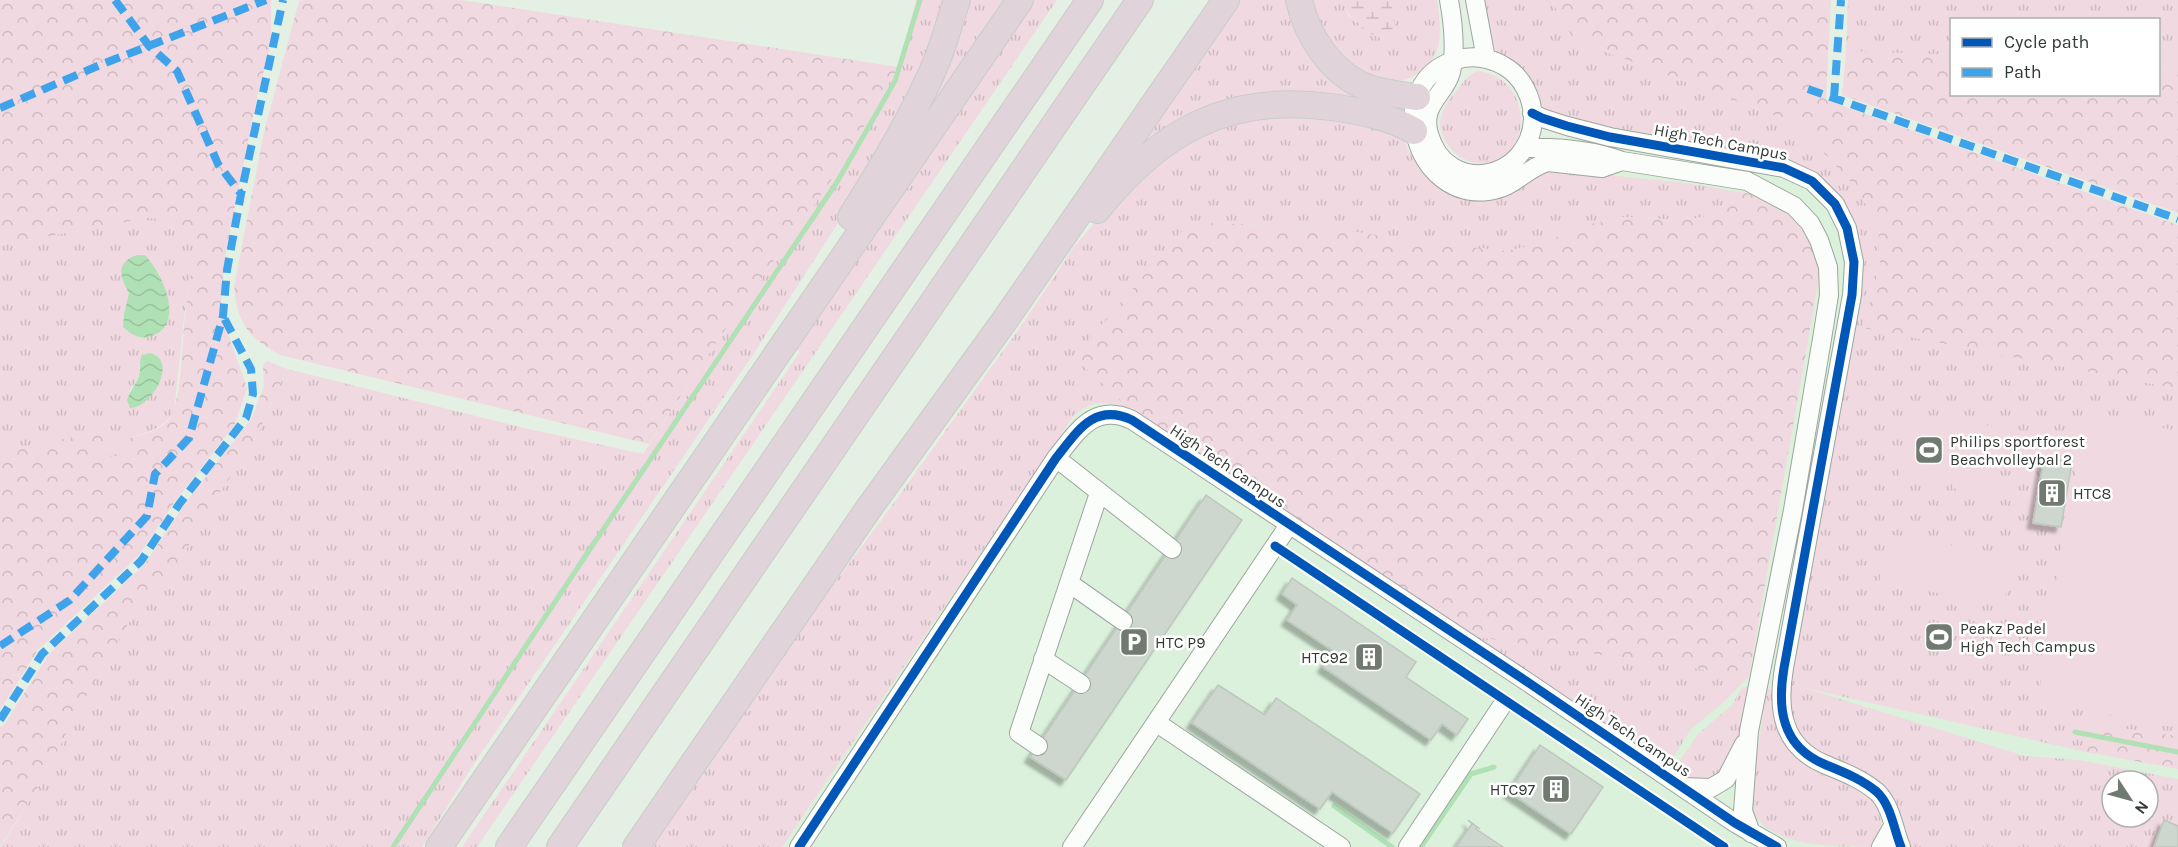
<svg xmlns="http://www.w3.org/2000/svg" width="2178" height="847" viewBox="0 0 2178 847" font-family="Karla,sans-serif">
	<defs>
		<pattern id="grass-tufts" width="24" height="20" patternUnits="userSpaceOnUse" patternTransform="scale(1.5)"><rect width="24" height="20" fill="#f0d9e0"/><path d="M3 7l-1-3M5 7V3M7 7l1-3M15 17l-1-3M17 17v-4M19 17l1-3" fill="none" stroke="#cebbc1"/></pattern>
		<pattern id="forest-crowns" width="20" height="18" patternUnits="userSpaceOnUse" patternTransform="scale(1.5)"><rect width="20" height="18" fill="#f0d9e0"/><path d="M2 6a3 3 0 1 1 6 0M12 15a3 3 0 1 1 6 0" fill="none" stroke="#cebbc1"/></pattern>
		<pattern id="wetland-marsh" width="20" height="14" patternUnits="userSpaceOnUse" patternTransform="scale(1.5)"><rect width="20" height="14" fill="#f0d9e0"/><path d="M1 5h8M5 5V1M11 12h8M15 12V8" fill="none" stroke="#cebbc1"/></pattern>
		<pattern id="water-waves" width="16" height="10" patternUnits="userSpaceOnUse" patternTransform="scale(1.5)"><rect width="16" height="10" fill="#b0e1b5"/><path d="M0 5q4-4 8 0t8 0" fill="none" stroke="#98c29c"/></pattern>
		<filter id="shadow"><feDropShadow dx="-5.5" dy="5.5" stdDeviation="1.5" flood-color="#0004"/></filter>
	</defs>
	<rect width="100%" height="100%" fill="#e4f0e4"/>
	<path fill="#dbf1dc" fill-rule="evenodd" d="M1580,57l598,218v572h-1457l440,-645 386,46zM2112,781h36v36h-36z"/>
	<path fill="url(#grass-tufts)" fill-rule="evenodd" d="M916,0h36l-27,66 -56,109 -113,175 -281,412 -53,85h-421l43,-69 30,-60 73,-127 22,-12 51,-87 31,-44 36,-79 233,58 123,27 83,-126 117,-164 55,-97z
		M964,0h43l-86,126z
		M1031,0h26l-580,847h-15l338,-495 -6,-5z
		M1228,0h64l87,101 -147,1 -137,94z
		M1307,0h35l7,17 45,9 -3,-26h46c2,13 4,28 2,42 -3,26 -33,44 -58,40 -9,-1 -40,-22 -47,-29 -8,-7 -21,-41 -27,-53z
		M1483,0h68l23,40 223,84 61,66 20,36 2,37 -16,65 314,61v347l-87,-12 -5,28 -285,-65 224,69 54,4 99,19v68h-268l-8,-28 -14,-27 -68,-38 -21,-22 -12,-25 2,-24 72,-418 -42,-87 -26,-16 -242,-47 -9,-10 -16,-31 -28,-20 -10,-18zM2112,781h36v36h-36z
		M1848,0h330v65l-19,-1 -1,-44h-206l-1,35 -105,-4z
		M1478,71c60,7 55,99 -2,92 -11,-2 -21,-8 -27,-17 -19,-25 -4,-41 12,-61 6,-7 8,-11 17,-14z
		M1237,114l103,1 63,22 5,13 14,21 24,19 31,7 65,-26 16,-1 128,13 47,8 -14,23 -33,6 -65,-3 -44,10 -33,16 -38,8 -90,-10 -94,-14 -112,-4 -127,143 48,43c-25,-9 -43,-10 -61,12l-288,426h-135l109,-159 127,-170 141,-196 50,-75 67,-79z
		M147,218c26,1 35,1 49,25l-12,75 -10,94c-12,18 -29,21 -48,27l3,16 -21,2 -2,-19 -4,-6 -102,19v-206zM121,278l35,57 -32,-21 5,-21zM139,360l8,42 -18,-10c7,-10 13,-19 10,-32z
		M1471,636l278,40 -25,26 -33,27 -25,40z
		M1742,687h6l-13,69 -9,14 -18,10 -24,-1 -12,-7 26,-38 34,-29z
		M1767,688l9,3 -2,19 71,73 22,13 11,12 3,14 -2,15 -6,10c-45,0 -102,0 -124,-39z"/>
	<path fill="url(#forest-crowns)" d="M0,0h271v43l-14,54 -31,154 -6,60 27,77 -12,36 -58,75 -38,56 -101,95 -38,60v-259l102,-19 4,6 2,19 20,-2 -2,-4v-12c14,-4 31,-7 42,-18 14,-14 14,-83 17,-105 3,-24 7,-49 11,-73 -14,-24 -23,-24 -49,-25l-147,27z
		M302,0h160l436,67 -55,97 -117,164 -77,116 -369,-89c-32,-18 -42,-31 -46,-68l30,-155 35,-131z
		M1551,0h280l-5,100 352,125v164l-315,-61 17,-65 -2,-37 -20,-36 -61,-66 -223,-84z
		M1846,51l105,4 1,39h206l1,-30 19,1v148l-336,-118z
		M1733,191c7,1 16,2 23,5 34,12 60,42 64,77l-71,403 -278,-40 -340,-227 -48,-43 -4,-15 104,-121 27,-7 112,4 94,14 90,10 38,-8 33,-16 44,-10 65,3 33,-6z
		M267,361l20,8 -36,79 -31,44 -51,87 -22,12 -73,127 -30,60 -44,69v-120l4,-2 45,-71 95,-89 43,-64 65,-83 12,-32 -1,-21z
		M2091,724l87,12v33l-92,-17z"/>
	<path fill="url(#wetland-marsh)" d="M1342,0h49l3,26 -8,14c-24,-8 -34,-17 -44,-40z"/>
	<path fill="#f0d9e0" d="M1913,412l46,10 -14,66 -46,-9z
		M2087,413l91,18v297l-140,-27 3,-18v-20z
		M1968,421l40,9 -15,67 -41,-9z
		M1887,534l126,22 -9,48 -125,-21z"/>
	<path fill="url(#water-waves)" d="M137,255h8c18,19 43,73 3,82 -10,2 -17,-3 -25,-10l1,-13 5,-21c-9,-16 -14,-30 8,-38z
		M150,353c3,1 6,2 8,4 15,15 -10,52 -28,51l-3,-8c3,-9 9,-16 12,-24 2,-8 0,-14 3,-21z"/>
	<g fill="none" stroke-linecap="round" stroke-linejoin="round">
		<path stroke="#b0e1b5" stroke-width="5" d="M2075,732l103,20
			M1334,806l58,41
			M393,847l195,-295 249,-370 58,-101 25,-81
			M1421,847l50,-73 23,-7"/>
	</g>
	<path fill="#cdd7ce" stroke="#bec7be" stroke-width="1.5" filter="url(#shadow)" d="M2044,458l28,4 -11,65 -28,-4z
		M1206,495l36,25 -176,260 -36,-23z
		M1292,578l124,84 -10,15 62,42 -11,16 -15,-11 -11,16 -108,-73 10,-16 -46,-31 10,-15 -15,-11z
		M1218,685l47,30 11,-17 144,96 -27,39 -61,-41 -12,17 -128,-86z
		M1540,745l63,42 -32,47 -62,-42z
		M1468,820l12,9 -3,-2 -1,2 27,18h-47l16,-23z
		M2164,820l14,6v21h-24z"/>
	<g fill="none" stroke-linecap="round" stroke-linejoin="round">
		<g stroke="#9ca69d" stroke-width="20">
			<path id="minor" d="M1449,0c4,22 7,50 2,72 -5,22 -31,32 -22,62 18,63 101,47 104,-15 0,-21 -11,-43 -29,-53 -15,-9 -33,-11 -48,-6 -74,22 -43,140 32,131 27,-3 37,-23 60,-29l54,6 20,-7
				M1475,0l11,59
				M1532,113l10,5 25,8 43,11 174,31 28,13 23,23 12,24 7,34 -2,33 -68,373c-7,41 -2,78 40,96 19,8 38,15 53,28 14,13 17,38 24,55
				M1524,148c32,-1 68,2 98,13l125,20 28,15 19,10 16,17 9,17 9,27 1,28 -7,44 -29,171 -44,221 -6,80 8,22
				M1056,458l116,91
				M1069,583l54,38
				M1043,659l38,25
				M1157,723l184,124
				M1038,746l-19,-13 80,-240
				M1682,787l29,1 15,-9 18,-35
				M799,847l257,-389c21,-26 38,-56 76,-38l394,261 209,142 42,24
				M1072,847l217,-322
				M1408,847l93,-140
				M1881,847l12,-21"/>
		</g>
		<g stroke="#c8cec9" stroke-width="28">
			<path id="highway" d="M1299,0c8,36 32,73 67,87 16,6 34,8 51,10
				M1097,210c63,-79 131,-117 234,-103 28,4 58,9 83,24
				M851,217c30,-47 59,-95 82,-147 10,-22 16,-47 24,-70
				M439,847l581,-847
				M509,847l581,-847
				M560,847l580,-847
				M636,847l233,-339 136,-188 221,-320"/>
		</g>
		<use href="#minor" stroke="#fbfdfb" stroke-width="18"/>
		<use href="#highway" stroke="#e0d3d9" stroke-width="26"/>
		<path stroke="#3ea3eb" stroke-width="8" stroke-dasharray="15 8" stroke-linecap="butt" d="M115,0l34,46 28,25 41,93 23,30
			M1808,89l370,130
			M1834,98l7,-98
			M0,108l100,-43 166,-65
			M0,646l70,-46 77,-84 8,-42 34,-36 34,-122 4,-46 14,-76 42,-194
			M0,720l42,-66 99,-93 39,-58 66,-85 7,-24 -2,-25 -28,-53"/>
		<g stroke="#fff" stroke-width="13">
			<path id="cycleway" d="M1532,113l10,5 25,8 43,11 174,31 28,13 23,23 12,24 7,34 -2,33 -68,373c-7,41 -2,78 40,96 19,8 38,15 53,28 14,13 17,38 24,55
				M1275,546l449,301
				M799,847l257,-389c21,-26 38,-56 76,-38l394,261 209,142 42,24"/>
		</g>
		<use href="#cycleway" stroke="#0057b8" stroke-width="9"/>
	</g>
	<defs>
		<g id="stadium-square" transform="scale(1.5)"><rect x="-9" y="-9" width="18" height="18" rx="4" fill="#707a70" stroke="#fff"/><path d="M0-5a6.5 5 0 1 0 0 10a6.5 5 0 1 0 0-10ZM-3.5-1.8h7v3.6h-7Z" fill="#fff"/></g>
		<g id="building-square" transform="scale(1.5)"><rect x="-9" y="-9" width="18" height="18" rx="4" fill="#707a70" stroke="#fff"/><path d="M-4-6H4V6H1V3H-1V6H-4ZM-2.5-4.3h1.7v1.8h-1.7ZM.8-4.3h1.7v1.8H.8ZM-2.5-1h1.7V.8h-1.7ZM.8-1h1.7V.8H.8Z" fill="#fff"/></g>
		<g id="parking-square" transform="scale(1.5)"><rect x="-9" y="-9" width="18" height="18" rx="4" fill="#707a70" stroke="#fff"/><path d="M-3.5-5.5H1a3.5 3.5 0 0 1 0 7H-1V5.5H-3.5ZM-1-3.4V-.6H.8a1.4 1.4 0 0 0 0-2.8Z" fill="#fff"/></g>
	</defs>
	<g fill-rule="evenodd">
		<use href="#stadium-square" x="1929" y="450"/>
		<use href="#building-square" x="2052" y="493"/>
		<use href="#stadium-square" x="1939" y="637"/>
		<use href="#parking-square" x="1134" y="642"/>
		<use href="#building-square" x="1369" y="657"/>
		<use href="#building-square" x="1556" y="789"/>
	</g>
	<g text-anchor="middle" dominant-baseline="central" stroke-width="5" stroke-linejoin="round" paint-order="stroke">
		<g font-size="16" fill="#313a32" stroke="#fff">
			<text transform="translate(1721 142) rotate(11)">High Tech Campus</text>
			<text transform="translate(1228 466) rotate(34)">High Tech Campus</text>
			<text transform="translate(1633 735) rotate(34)">High Tech Campus</text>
		</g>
		<g font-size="16" fill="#313a32" stroke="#fff" text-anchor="start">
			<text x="1950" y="441">Philips sportforest<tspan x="1950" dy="18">Beachvolleybal 2</tspan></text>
			<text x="2073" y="493">HTC8</text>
			<text x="1960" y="628">Peakz Padel<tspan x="1960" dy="18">High Tech Campus</tspan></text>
			<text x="1155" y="642">HTC P9</text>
			<text x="1348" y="657" text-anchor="end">HTC92</text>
			<text x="1535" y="789" text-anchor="end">HTC97</text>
		</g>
	</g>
	<rect x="1950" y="18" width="210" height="78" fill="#ffffff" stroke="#adb0ad" stroke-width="1.5"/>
	<rect x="1962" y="38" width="30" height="9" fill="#0057b8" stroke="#adb0ad" stroke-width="1.5"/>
	<text x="2004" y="48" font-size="18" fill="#313a32">Cycle path</text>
	<rect x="1962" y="68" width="30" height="9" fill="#3ea3eb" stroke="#adb0ad" stroke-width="1.5"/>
	<text x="2004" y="78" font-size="18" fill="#313a32">Path</text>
	<g transform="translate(2130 799) rotate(126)"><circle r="28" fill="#ffffff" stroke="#adb0ad" stroke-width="1.5"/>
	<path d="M0-4.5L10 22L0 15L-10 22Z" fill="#707a70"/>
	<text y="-9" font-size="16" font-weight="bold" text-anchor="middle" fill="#313a32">N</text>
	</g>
</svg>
